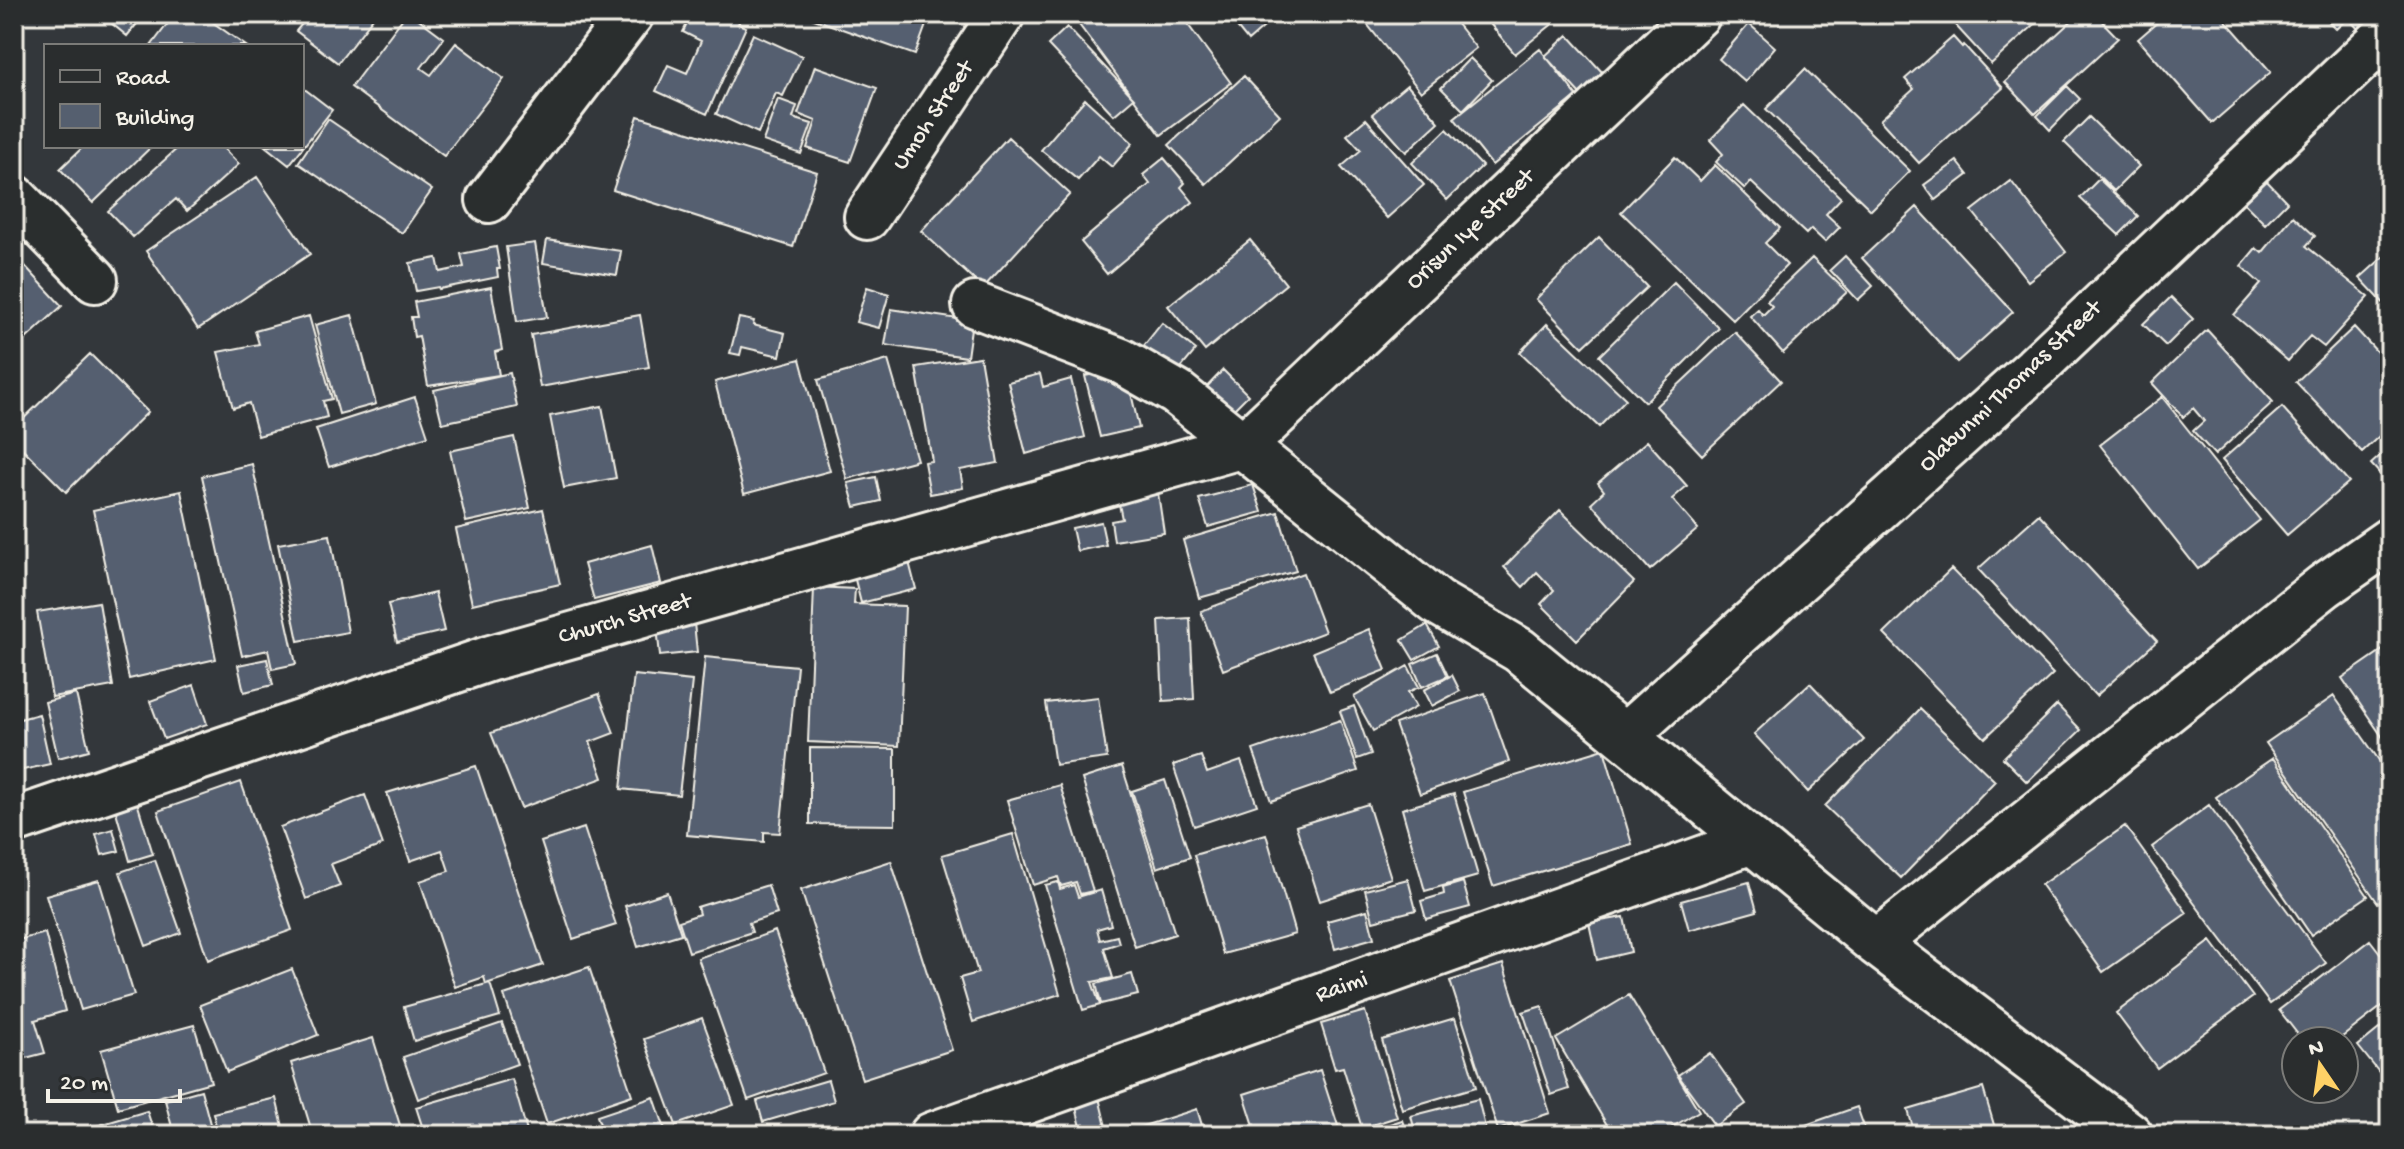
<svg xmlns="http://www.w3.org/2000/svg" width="2404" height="1149" viewBox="0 0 2404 1149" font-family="'Gochi Hand',sans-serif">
	<rect width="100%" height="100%" fill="#33373b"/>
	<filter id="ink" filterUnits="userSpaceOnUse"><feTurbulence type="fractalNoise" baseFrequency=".0125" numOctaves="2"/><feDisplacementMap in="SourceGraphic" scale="16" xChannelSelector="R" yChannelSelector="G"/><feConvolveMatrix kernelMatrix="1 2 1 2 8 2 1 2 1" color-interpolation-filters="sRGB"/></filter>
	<g filter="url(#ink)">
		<path fill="#555f6f" stroke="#f4f1e8" stroke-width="2" d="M100,14h45l-18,22z
			M175,14h26l45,32h-95z
			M310,14h66l-38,49 -42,-32z
			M406,14h6l32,24 -23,30 10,7 25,-32 48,36 -60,77 -93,-69z
			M692,14h35l13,6 -2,4 8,3 -39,87 -51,-23 12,-26 19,8 14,-32 -18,-9z
			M800,14h130l-15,41z
			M1080,14h100l51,69 -70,52 -87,-117z
			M1226,14h53l-31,27z
			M1359,14h90l27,34 -55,44z
			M1482,14h83l-50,40z
			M1945,14h100v1l-54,49z
			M2079,14h16l23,24 -83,76 -30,-32z
			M2167,14h53l51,58 -59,51 -74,-84z
			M2322,14h58l-19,18 -13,-14 -12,11z
			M1749,24l26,23 -30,35 -26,-23z
			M1067,27l67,71 -20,17 -66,-70z
			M753,34l49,22 -19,40 -7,-3 -18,40 -42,-19z
			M1568,35l35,38 -23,21 -35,-38z
			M1953,37l9,10 2,-2 39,43 -84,75 -39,-43 34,-31 -9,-10z
			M1540,49l37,47 -85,69 -38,-47z
			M1470,58l22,22 -29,30 -22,-22z
			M815,66l62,22 -27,74 -43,-14 9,-27 -18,-7z
			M1805,69l105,102 -39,39 -105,-101z
			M1244,76l36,39 -74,69 -37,-39z
			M1407,85l32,37 -33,30 -34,-38z
			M2067,86l13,13 -30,31 -13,-14z
			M302,87l30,23 -43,55 -24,-19h37z
			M778,99l19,7 -4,12 19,6 -11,30 -38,-13z
			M1085,99l48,44 -21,24 -13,-11 -21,24 -37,-30z
			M1744,105l97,93 -15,16 14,13 -15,15 -14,-13 -5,5 -55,-52 -6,7 -29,-27 7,-8 -13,-14z
			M638,116l179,56 -24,75 -180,-57z
			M2089,117l50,49 -25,25 -50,-49z
			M328,119l104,71 -30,43 -104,-70z
			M1366,119l58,66 -37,33 -46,-51 20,-17 -14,-15z
			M1447,129l35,37 -35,34 -35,-37z
			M1008,137l62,57 -87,94 -62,-57z
			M84,146h68l-59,57 -33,-34z
			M180,146l42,1 17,17 -52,47 -11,-12 -43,38 -25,-26z
			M1675,157l25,24 15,-16 65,63 -15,15 22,22 -54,55 -112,-108z
			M1164,158l21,25 -4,4 12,15 -86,72 -26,-32 69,-58 -7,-9z
			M1957,161l11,14 -33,25 -11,-15z
			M257,177l53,77 -112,75 -52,-78z
			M2099,179l39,37 -19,19 -39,-37z
			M2265,179l22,23 -22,22 -23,-23z
			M2011,181l55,71 -38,29 -56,-70z
			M1917,207l96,105 -56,50 -95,-104z
			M2293,216l22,20 -9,10 63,51 -45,50 -14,-11 -22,25 -54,-46 27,-31 -20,-18 15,-18 6,5z
			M1599,237l48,50 -64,60 -47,-48z
			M547,240l74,11 -4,24 -74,-12z
			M1250,240l36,44 -81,67 -37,-45z
			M535,243l12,74 -30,5 -11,-75z
			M496,247l4,22h-3l1,8 -59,12 -1,-2 -22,4 -6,-28 27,-5 3,14 24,-5 -3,-13z
			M2390,251v59l-30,-32z
			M14,254l48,52 -48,44z
			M1845,256l28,30 -15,14 -28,-30z
			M1812,258l35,34 -64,61 -33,-37 8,-7 5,6 9,-9 -5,-5z
			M1674,282l45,46 -74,74 -46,-46z
			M491,287l11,63 -7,2 4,23 -71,11 -9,-50 -5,1 -3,-20h6l-3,-15z
			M867,287l22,7 -10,34 -23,-6z
			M2171,297l22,22 -27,27 -23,-22z
			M891,309l81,12 -5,36 -82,-12z
			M352,315l24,89 -37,10 -24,-89z
			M640,315l9,52 -109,20 -9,-52z
			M309,316l23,83 -9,2 4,16 -69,19 -9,-33 -16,5 -15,-56 41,-8 -4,-13z
			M739,318l15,3 -1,4 32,8 -5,23 -38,-9 -2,8 -10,-2z
			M1162,323l34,27 -24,29 -34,-26z
			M1547,324l79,75 -27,28 -79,-75z
			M2354,327l36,39v60l-28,26 -66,-70z
			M2207,330l66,72 -58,53 -22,-24 11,-10 -11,-13 -10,9 -31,-34z
			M1735,332l46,49 -79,74 -46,-49z
			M90,354l58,58 -82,80 -52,-52v-12z
			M980,357l18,106 -38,7 3,18 -33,6 -6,-32 8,-1 -16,-94z
			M800,359l30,112 -86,23 -29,-112z
			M888,360l29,100 -70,19 -29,-99z
			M1125,367l14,61 -39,9 -15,-61z
			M1223,370l25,25 -23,23 -25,-24z
			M510,373l7,34 -75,16 -8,-33z
			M1040,374l3,13 28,-8 14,58 -59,17 -18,-72z
			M415,397l13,39 -99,31 -13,-38z
			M2162,397l98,123 -62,49 -98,-124z
			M602,406l14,72 -52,10 -14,-72z
			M2282,407l67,75 -62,53 -65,-75z
			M514,437l16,71 -64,14 -16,-71z
			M1647,441l40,45 -15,13 26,30 -48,41 -59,-67 13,-12 -6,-8z
			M2390,447v38l-19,-21z
			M252,464l44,200 -24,5 -4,-19 -26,6 -40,-180z
			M876,477l5,24 -26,6 -7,-24z
			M1253,485l9,27 -54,15 -9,-28z
			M181,491l35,168 -87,20 -36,-169z
			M1158,493l6,40 -50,8 -3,-20 11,-2 -4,-20z
			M543,509l17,75 -88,20 -16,-75z
			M1560,510l74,72 -57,58 -36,-36 13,-14 -17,-18 -14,15 -19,-20z
			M1278,512l18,59 -97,27 -16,-58z
			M2039,514l118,127 -61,55 -118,-127z
			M1101,522l5,23 -29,6 -5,-23z
			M330,535l18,97 -50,9 -20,-97z
			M652,545l9,38 -67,17 -10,-36z
			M908,558l8,31 -55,14 -8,-31z
			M1951,569l102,105 -68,64 -101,-104z
			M1303,573l22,59 -102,38 -22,-59z
			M814,587l41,2 -1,15 51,2 -6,140 -91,-4z
			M435,593l9,38 -47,11 -9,-38z
			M99,602l14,84 -61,11 -15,-85z
			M1190,618l4,81 -31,2 -4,-81z
			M694,623l3,29 -37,4 -3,-29z
			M1427,625l12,21 -25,14 -12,-20z
			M1369,629l17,41 -56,22 -17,-40z
			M2390,645v103l-48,-70z
			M1437,653l11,23 -26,11 -10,-23z
			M705,657l92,9 -17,167 -16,-1v10l-77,-7z
			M267,659l6,26 -29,7 -6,-27z
			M1408,666l11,21 -11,5 8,15 -43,24 -19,-34z
			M634,675l58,6 -13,114 -58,-6z
			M1452,675l8,16 -28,15 -8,-16z
			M1810,683l54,57 -56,52 -54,-58z
			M194,685l13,39 -43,15 -14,-38z
			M14,691l6,28 19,-5 11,50 -36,8z
			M1485,693l24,69 -89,32 -25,-70z
			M76,694l13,56 -31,8 -13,-56z
			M599,694l15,39 -24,9 13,36 -82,30 -30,-75z
			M2334,696l56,80v119l-12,8 -112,-160z
			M1098,697l9,61 -52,7 -9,-62z
			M2057,705l24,25 -54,52 -24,-24z
			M1354,706l17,48 -14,5 -17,-48z
			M1920,709l75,72 -94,97 -76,-72z
			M1340,720l18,51 -87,30 -18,-51z
			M810,748l85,1v76l-85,-1z
			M1604,749l28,95 -139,42 -30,-94z
			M1201,756l6,17 34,-12 16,44 -63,21 -21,-61z
			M2273,758l95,138 -57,39 -95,-138z
			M476,766l67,199 -57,19 -2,-7 -29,10 -35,-106 29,-10 -7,-21 -32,11 -23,-68z
			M1122,766l53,168 -40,13 -53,-168z
			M1165,780l25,77 -33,11 -25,-77z
			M241,782l51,148 -84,30 -50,-149z
			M1060,785l33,106 -13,3 -4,-12 -15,4 -3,-9 -25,8 -26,-85z
			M1454,794l24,82 -53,15 -23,-82z
			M365,795l18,50 -52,19 9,22 -34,13 -26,-72z
			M137,802l16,52 -23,7 -15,-53z
			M1368,804l23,74 -71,23 -24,-75z
			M2209,805l117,158 -56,41 -118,-157z
			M2125,826l62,87 -84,59 -62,-87z
			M584,828l32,97 -43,14 -32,-97z
			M113,829l6,22 -17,4 -6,-21z
			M1013,834l47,160 -87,28 -13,-44 18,-5 -36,-118z
			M1266,834l29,100 -72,20 -29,-99z
			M155,860l26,73 -35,13 -26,-74z
			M891,861l61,189 -90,29 -61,-189z
			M1408,879l8,31 -43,11 -8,-31z
			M99,880l35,115 -53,15 -35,-115z
			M1058,882l2,7 14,-4 4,12 23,-7 10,35 -14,4 3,11 17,-4 2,7 -15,5 9,30 -21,4 8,23 -17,5 -38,-125z
			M1463,882l7,25 -44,12 -5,-18 23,-7 -1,-6z
			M1749,882l8,29 -68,19 -8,-29z
			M768,885l9,29 -28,9 3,9 -63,20 -10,-31 20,-7 -2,-7z
			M667,892l14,42 -43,13 -13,-41z
			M1367,910l7,28 -39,11 -8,-28z
			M1624,917l7,35 -34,8 -8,-37z
			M775,931l49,142 -76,27 -50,-142z
			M45,933l20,78 -30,9 10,33 -31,8v-120z
			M2370,940l20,26v34l-53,41h-34l-24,-31z
			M2211,941l42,56 -96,71 -41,-55z
			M1503,964l47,149 -52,17 -48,-149z
			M589,967l43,128 -85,29 -43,-129z
			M292,969l26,66 -91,37 -27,-67z
			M1132,974l6,21 -37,9 -5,-20z
			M490,983l10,33 -86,25 -10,-34z
			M1629,995l70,116 -40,24h-46l-57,-96z
			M1542,1006l27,83 -18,6 -28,-83z
			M1365,1011l32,106 -35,11 -19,-61 -8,2 -14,-45z
			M702,1018l32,87 -58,20 -32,-86z
			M1455,1018l21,69 -74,22 -20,-69z
			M2390,1020v66l-32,-40z
			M502,1023l15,41 -99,35 -15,-42z
			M194,1025l17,57 -93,26 -17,-58z
			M373,1038l30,97h-90l-22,-72z
			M1710,1053l36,51 -31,22 -37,-51z
			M1320,1070l21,65h-84l-13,-41z
			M512,1079l16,56h-103l-9,-28z
			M828,1080l6,21 -71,21 -6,-21z
			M1096,1085l12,50h-25l-11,-44z
			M1983,1088l14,47h-82l-7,-25z
			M201,1090l12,45h-39l-9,-35z
			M654,1097l13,38h-63l-7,-19z
			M276,1098l9,37h-67l-5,-22z
			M1478,1099l9,36h-71l-5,-19z
			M1857,1107l10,28h-90z
			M1197,1109l8,26h-87v-1z
			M147,1111l8,24h-85l-1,-1z
			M1402,1120l5,15h-41l-1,-3z"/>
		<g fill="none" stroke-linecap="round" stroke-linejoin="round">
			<g stroke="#f4f1e8" stroke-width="50">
				<path id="minor" d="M14,197l81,83
					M489,200l142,-186
					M867,217l135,-203
					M975,305l146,56 56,32 260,209 82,48 357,293 254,192
					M1625,736l410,-368 355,-337
					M14,821l477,-163 753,-213 454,-431
					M1876,943l448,-357 66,-46
					M932,1135l820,-294"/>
			</g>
			<use href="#minor" stroke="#2a2d2e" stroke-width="44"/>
		</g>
	</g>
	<g text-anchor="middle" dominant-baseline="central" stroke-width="6" stroke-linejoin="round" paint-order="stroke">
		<g font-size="24" fill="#f4f1e8" stroke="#2a2d2e">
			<text transform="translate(934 116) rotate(-56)">Umoh Street</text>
			<text transform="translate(1471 230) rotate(-43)">Orisun Iye Street</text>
			<text transform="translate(2011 387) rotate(-43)">Olabunmi Thomas Street</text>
			<text transform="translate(625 620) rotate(-16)">Church Street</text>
			<text transform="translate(1342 988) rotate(-20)">Raimi</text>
		</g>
	</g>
	<rect width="2404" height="1149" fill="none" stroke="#2a2d2e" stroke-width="48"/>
	<rect x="24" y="24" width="2356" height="1101" fill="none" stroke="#f4f1e8" stroke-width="3" filter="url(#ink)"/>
	<rect x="44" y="44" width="260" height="104" fill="#2a2d2e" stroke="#7b7b78" stroke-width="2"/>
	<rect x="60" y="70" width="40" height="12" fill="#2a2d2e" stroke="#7b7b78" stroke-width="2"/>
	<text x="116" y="84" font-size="24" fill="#f4f1e8">Road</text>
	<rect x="60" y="104" width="40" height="24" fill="#555f6f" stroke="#7b7b78" stroke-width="2"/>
	<text x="116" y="124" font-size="24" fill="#f4f1e8">Building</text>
	<g transform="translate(2320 1065) rotate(347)"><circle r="38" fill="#2a2d2e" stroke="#7b7b78" stroke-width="2"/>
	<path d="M0-6L14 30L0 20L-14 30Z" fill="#ffd166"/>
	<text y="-12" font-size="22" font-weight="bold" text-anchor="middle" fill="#f4f1e8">N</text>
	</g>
	<path d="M48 1089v12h132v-12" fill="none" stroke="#f4f1e8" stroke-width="4"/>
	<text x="60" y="1089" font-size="24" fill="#f4f1e8" stroke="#2a2d2e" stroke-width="6" paint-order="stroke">20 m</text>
</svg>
